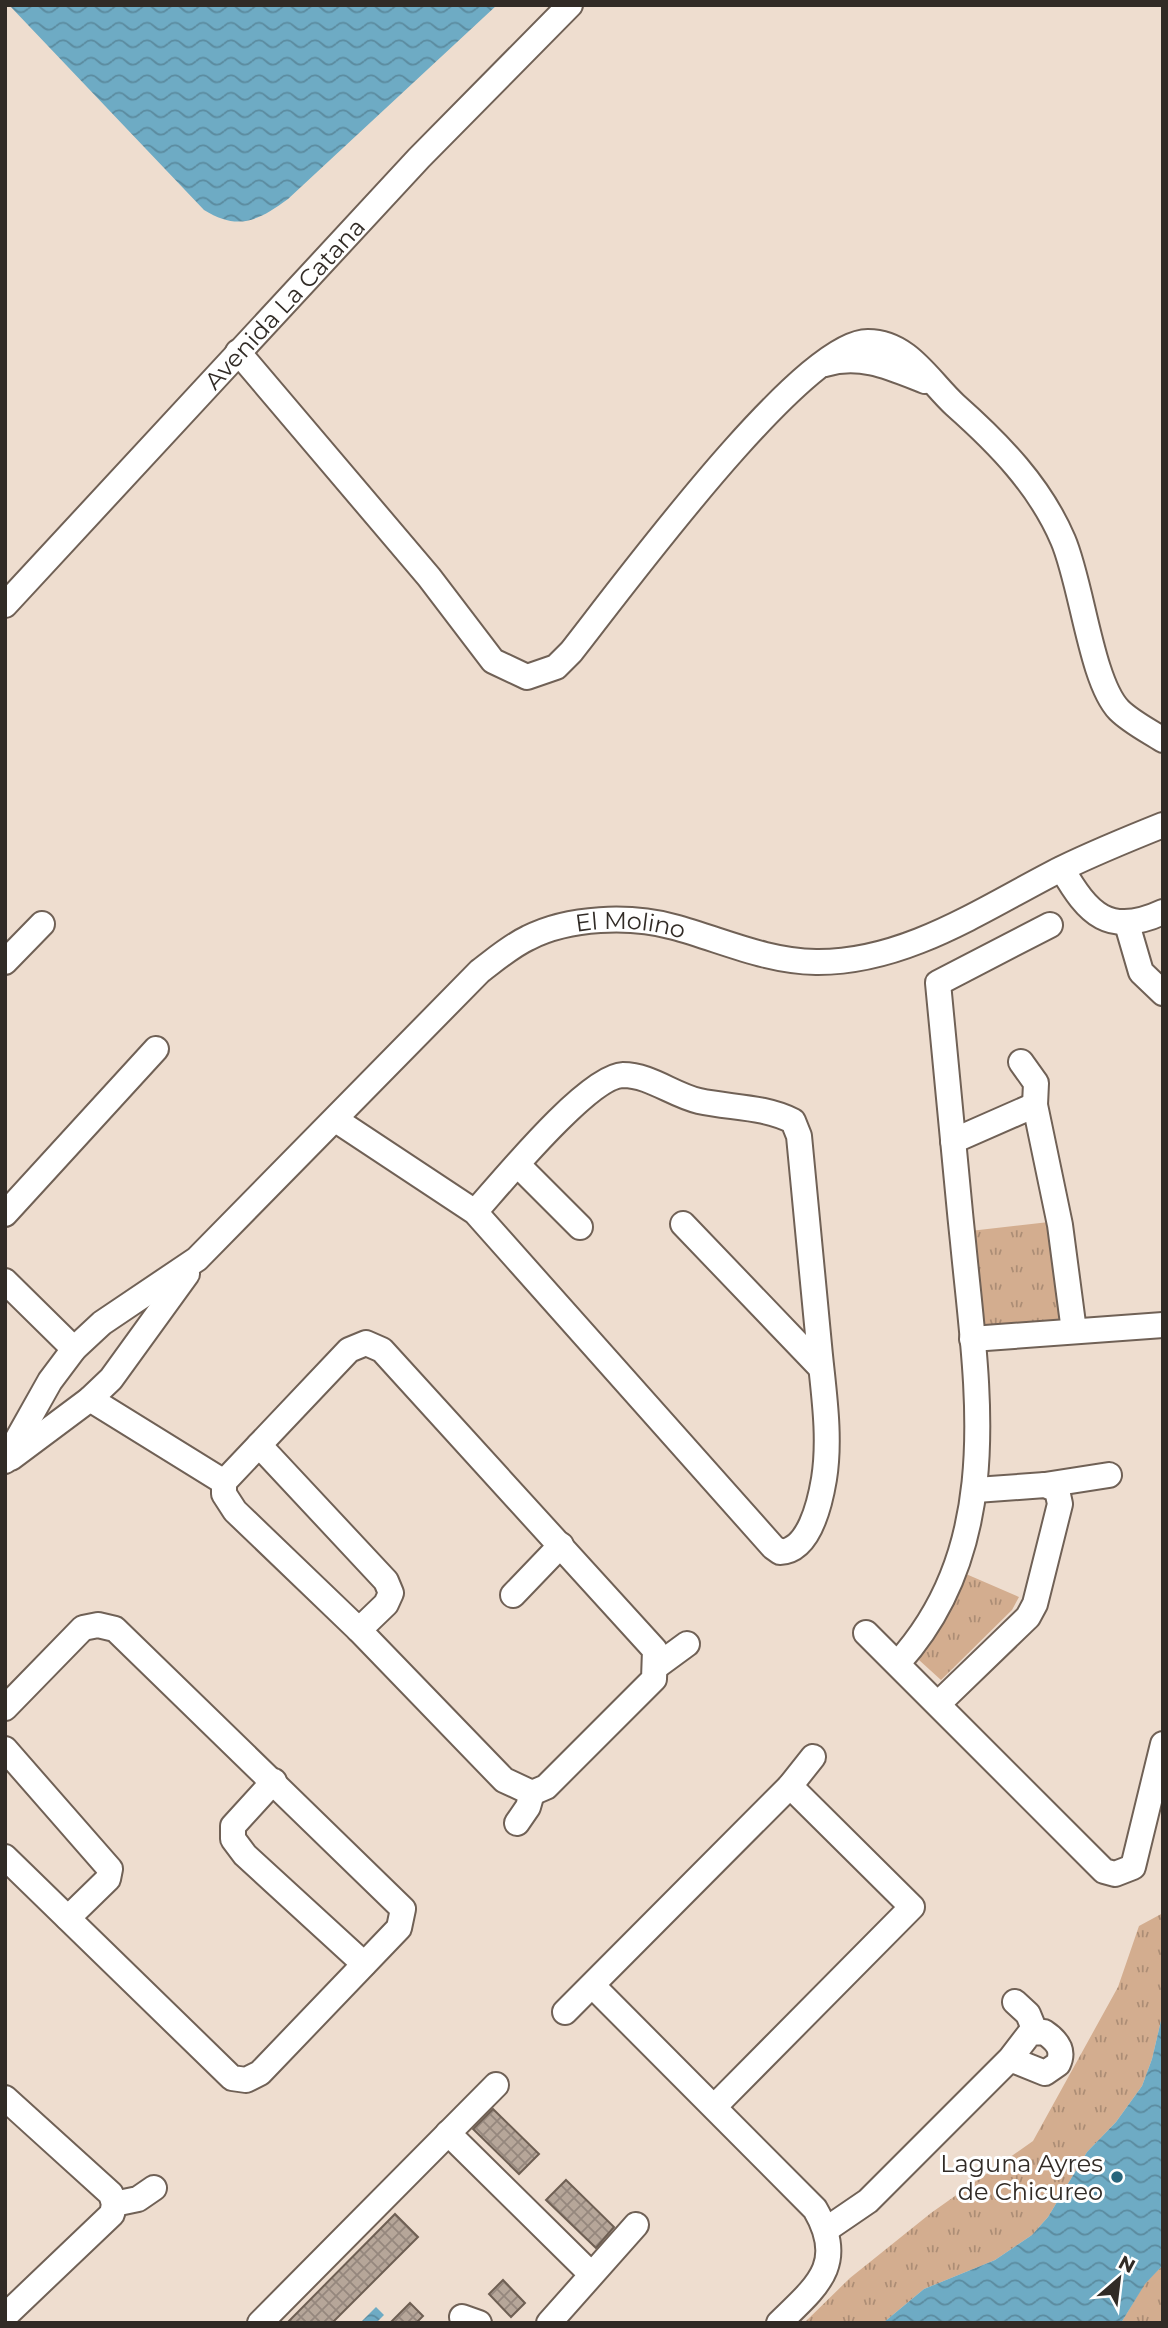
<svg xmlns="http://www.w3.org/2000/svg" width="1168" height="2328" viewBox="0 0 1168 2328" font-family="Montserrat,sans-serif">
	<defs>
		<pattern id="park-tufts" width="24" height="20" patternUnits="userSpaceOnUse" patternTransform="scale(1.75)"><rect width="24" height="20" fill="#d3ad8f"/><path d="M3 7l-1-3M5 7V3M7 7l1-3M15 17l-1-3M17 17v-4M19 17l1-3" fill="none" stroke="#ac8d75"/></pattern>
		<pattern id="water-waves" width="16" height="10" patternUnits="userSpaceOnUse" patternTransform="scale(1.75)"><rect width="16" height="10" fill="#6eabc4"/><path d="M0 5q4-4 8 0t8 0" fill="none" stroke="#5b8b9f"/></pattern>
		<pattern id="building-cross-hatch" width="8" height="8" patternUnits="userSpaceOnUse" patternTransform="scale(1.75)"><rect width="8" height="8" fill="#b6a699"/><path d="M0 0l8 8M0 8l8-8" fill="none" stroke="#95877d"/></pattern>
	</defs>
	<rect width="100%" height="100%" fill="#eeddcf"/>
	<path fill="url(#park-tufts)" d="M1049,1222l11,95 -6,7 -73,7 -11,-100z
		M966,1574l53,23 -7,13 -71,70 -22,-20 24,-37z
		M1163,1913v99l-11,47 -10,27 -26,36 -29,30 -39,65 -16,18 -37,25 -71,29 -41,34h-79l46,-45 81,-65 102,-72 85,-154 21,-61z
		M1163,2265v58h-42l24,-40z"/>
	<path fill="url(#water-waves)" d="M9,5h488l-209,194c-30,22 -50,32 -84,11z
		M1163,2012v253l-18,19 -24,39h-238l41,-34 71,-29 37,-25 16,-18 39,-65 29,-30 26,-36 10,-27z
		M376,2307l8,8 -8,8h-16z"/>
	<path fill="url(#building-cross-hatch)" stroke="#6e5f53" stroke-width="2" d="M493,2109l46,45 -20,20 -46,-45z
		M566,2180l48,47 -18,21 -50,-48z
		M395,2214l23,23 -86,86h-45z
		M503,2280l22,23 -14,14 -22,-23z
		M410,2303l13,13 -7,7h-26z"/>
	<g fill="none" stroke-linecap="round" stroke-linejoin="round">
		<g stroke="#706156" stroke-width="28">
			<g id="minor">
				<path d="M238,352l191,225 64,84 34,16 29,-10 15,-15c46,-58 231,-311 297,-310 40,0 61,39 87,63 44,39 85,81 108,135 19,44 28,141 56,170 12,12 30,21 44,30"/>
				<path d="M825,364c36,-11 67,4 100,17"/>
				<path id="s1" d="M5,605l414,-447 151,-153"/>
				<path d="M1062,869c26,45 47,68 101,43"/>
				<path d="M1127,924l14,48 22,21"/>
				<path d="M5,962l37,-38"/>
				<path d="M1021,1062l15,21 -1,22"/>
				<path d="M336,1120l139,92 298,335 7,5c29,-1 40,-49 44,-73 7,-44 -1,-90 -5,-134 -7,-69 -13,-139 -20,-209l-6,-15c-30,-15 -62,-13 -94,-20 -26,-6 -49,-26 -76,-26 -35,1 -122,108 -148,137"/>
				<path d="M953,1141l82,-36 25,120 14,106"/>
				<path d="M518,1165l62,62"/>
				<path d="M5,1214l151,-165"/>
				<path d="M683,1224l138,144"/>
				<path d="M5,1281l69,68"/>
				<path d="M972,1339l191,-14"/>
				<path d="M366,1343l16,7 273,300 -1,29 -108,108 -14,6 -28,-13 -145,-150 -124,-119 -11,-17v-12l125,-132z"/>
				<path d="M90,1399l134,83"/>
				<path d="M259,1445l127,136 5,12 -5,11 -27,26"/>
				<path d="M11,1458l79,-59 21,-20 76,-105"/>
				<path id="s2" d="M5,1461l45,-80 24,-32 28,-26 95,-64 283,-288c16,-12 31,-25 48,-33 41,-21 102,-23 146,-11 48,13 91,34 142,35 90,1 168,-54 245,-93 33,-16 67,-30 102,-44"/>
				<path d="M1045,1485l64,-10"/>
				<path d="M513,1595l48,-50"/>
				<path d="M866,1633l238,238 11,3 18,-7 30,-123"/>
				<path d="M898,1663c108,-119 79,-276 65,-421 -9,-86 -17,-172 -25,-259l112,-58"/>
				<path d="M657,1666l30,-22"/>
				<path d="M939,1703l89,-86 7,-13 25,-100 -3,-14 -12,-5 -69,5"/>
				<path d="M5,1708l78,-80 15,-3 17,4 288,280 -4,19 -139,145 -14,7 -14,-2 -227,-221"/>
				<path d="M5,1749l105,120 -2,10 -40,39"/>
				<path d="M274,1781l-41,45v13l12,16 119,109"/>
				<path d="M517,1823l11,-16 4,-14"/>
				<path d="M593,1986l222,223c32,55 2,77 -36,114"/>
				<path d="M1015,2002l13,12 7,17"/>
				<path d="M565,2012l225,-226 23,-29"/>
				<path d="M5,2098l106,96 3,10 -2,10 -107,102"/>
				<path d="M715,2106l197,-199 -122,-121"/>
				<path d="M448,2133l142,140"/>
				<path d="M114,2204l24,-5 16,-11"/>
				<path d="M827,2229l41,-28 142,-142 20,-26 14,-1c12,8 21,17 14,32l-13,9 -35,-14"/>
				<path d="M462,2317l17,6"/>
				<path d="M260,2323l236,-238"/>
				<path d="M549,2323l87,-98"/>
			</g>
		</g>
		<use href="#minor" stroke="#fff" stroke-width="24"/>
	</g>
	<circle fill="#28657c" stroke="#fff" stroke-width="2.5" cx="1117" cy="2177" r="7"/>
	<g text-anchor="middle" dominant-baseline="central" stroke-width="6" stroke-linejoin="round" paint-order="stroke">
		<g font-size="24" fill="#312b26" stroke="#fff">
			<text stroke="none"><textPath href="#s1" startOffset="411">Avenida La Catana</textPath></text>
			<text stroke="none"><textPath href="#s2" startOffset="852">El Molino</textPath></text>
		</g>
		<g font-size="24" fill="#312b26" stroke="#fff" text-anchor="end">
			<text x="1103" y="2163">Laguna Ayres<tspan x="1103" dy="28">de Chicureo</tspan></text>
		</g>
	</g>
	<rect width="1168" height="2328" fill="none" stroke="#312b26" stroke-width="14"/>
	<g transform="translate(1119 2279) rotate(28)" stroke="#ffffff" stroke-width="5" paint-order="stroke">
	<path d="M0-5L12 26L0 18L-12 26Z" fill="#312b26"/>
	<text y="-10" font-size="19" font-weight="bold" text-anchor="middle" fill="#312b26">N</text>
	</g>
</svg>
